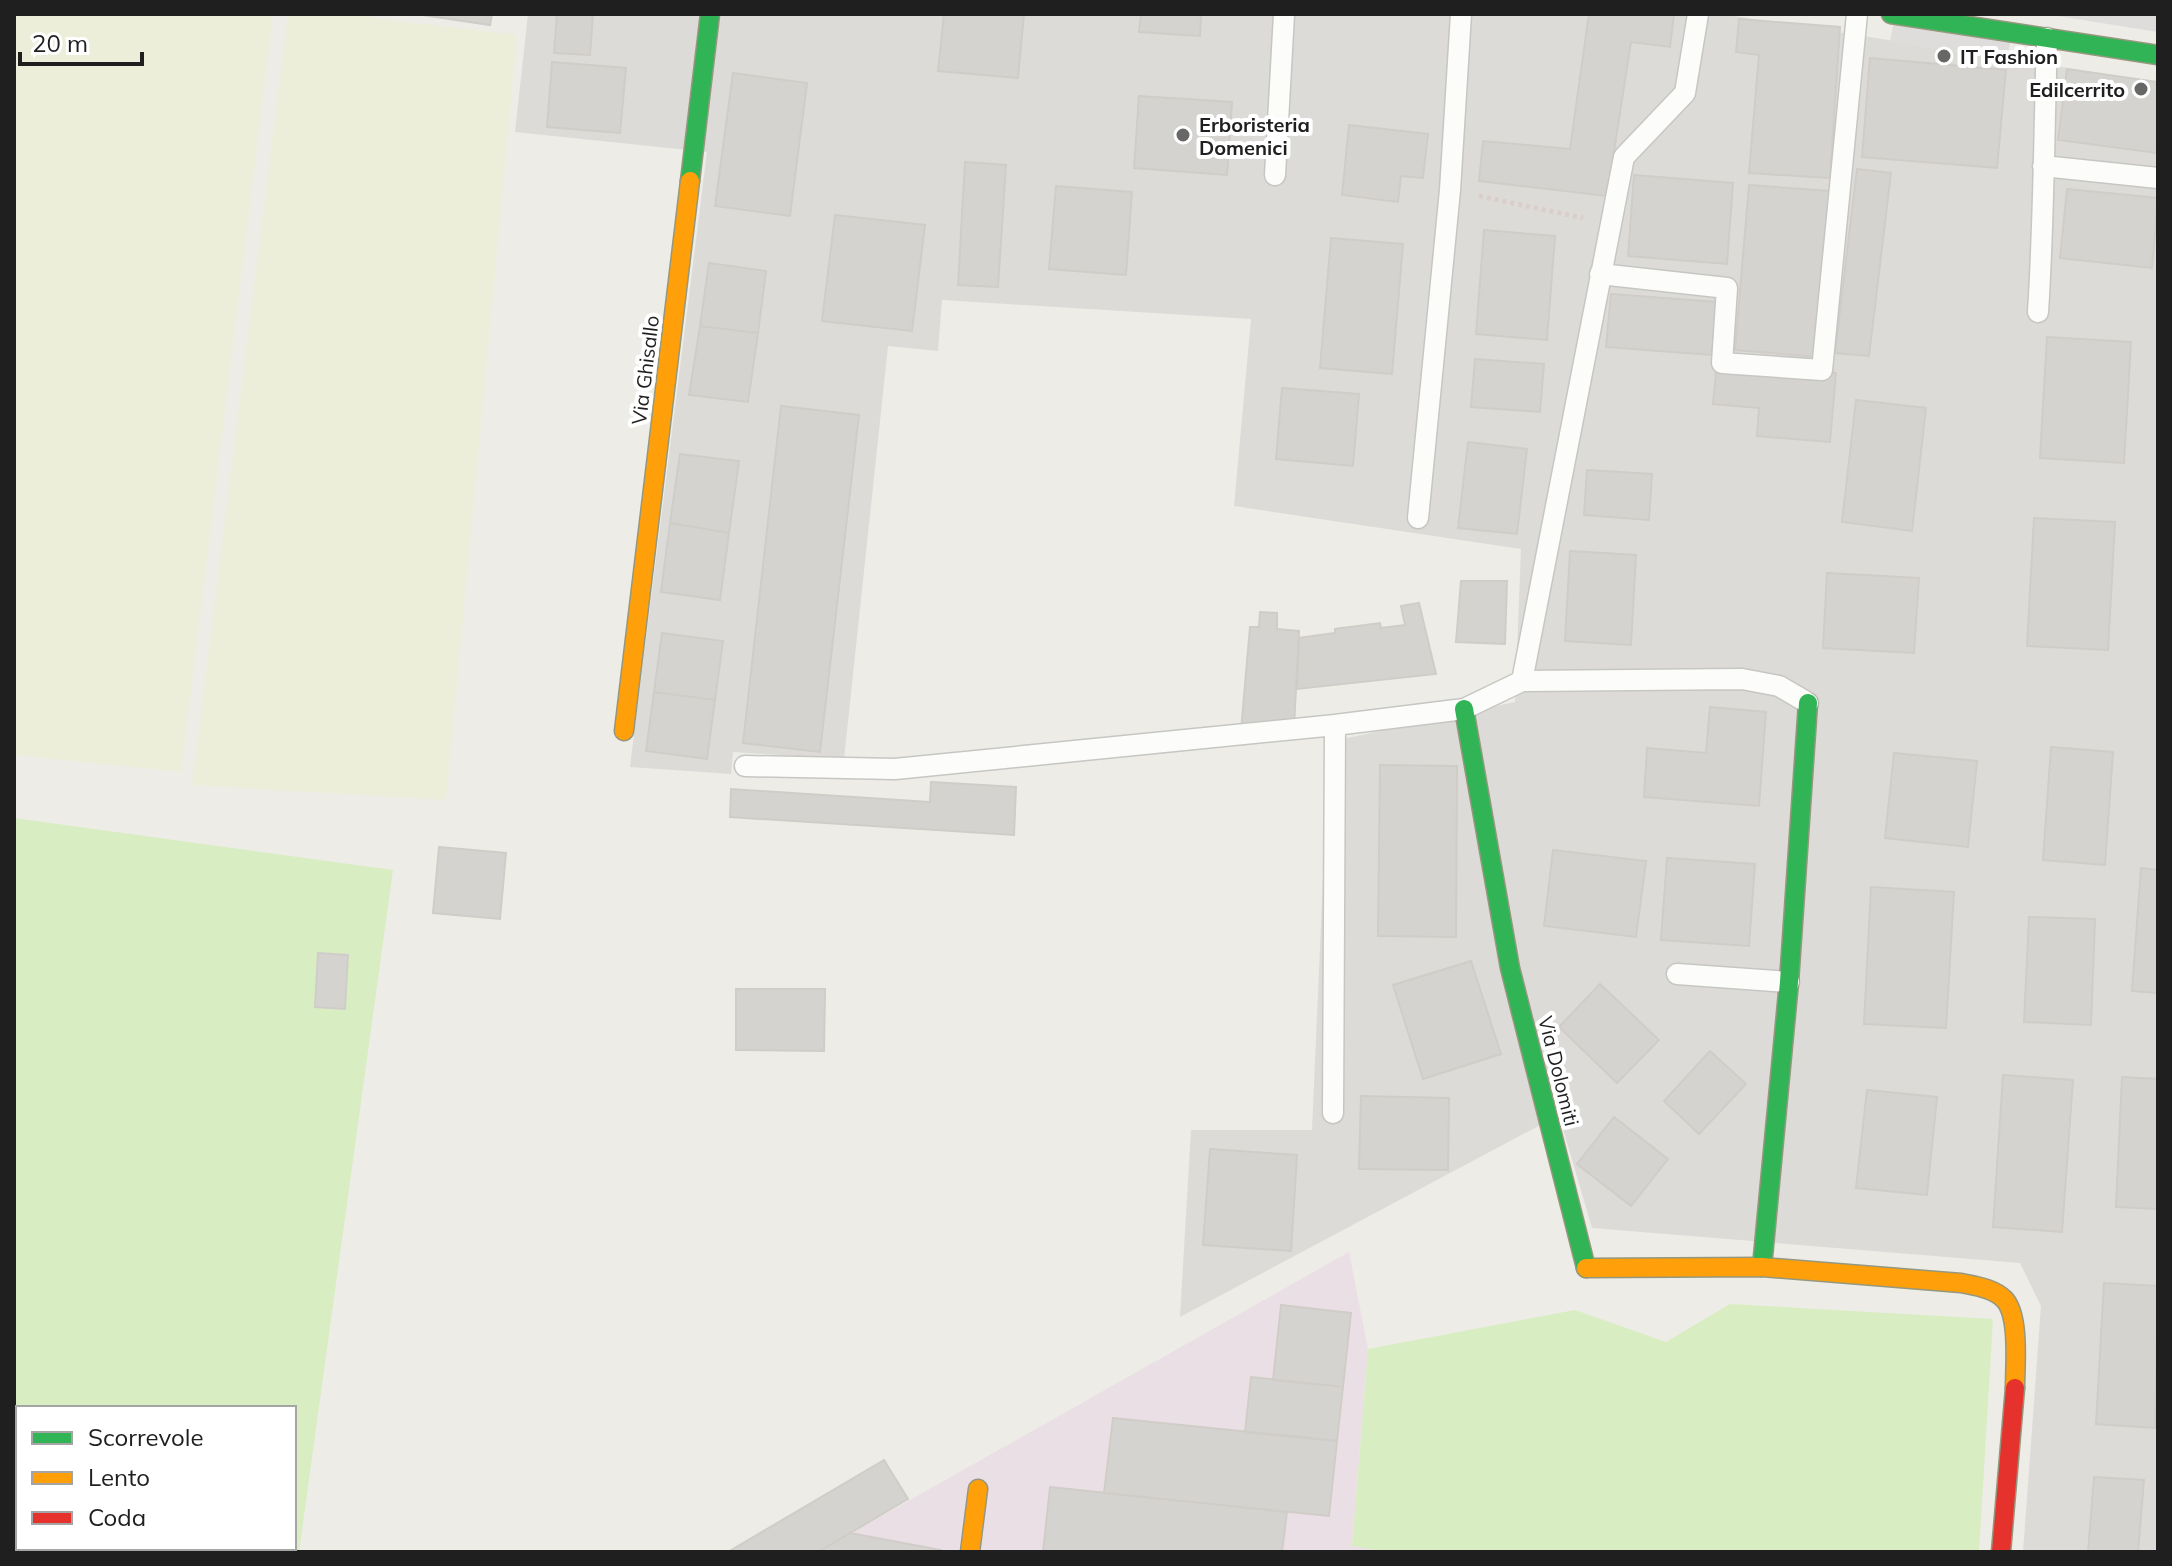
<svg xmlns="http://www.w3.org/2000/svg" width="2172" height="1566" viewBox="0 0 2172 1566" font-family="Mulish,sans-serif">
	<rect width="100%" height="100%" fill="#edece7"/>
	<path fill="#dcdbd8" d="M528,14h1193l437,68v1470h-135l18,-246 -21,-43 -428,-35 -33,-113 -379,202 11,-187h121l17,-388 186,-40 6,-153 -287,-43 17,-187 -309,-19 -4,51 -50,-5 -44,413 -111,-7 -2,22 -101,-7 77,-615 -192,-20z"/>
	<path fill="#ebdfe6" d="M1349,1252l19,97 -16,196 33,7h-567z"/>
	<path fill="#edeed9" d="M14,14h259l-92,758 -167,-17z
		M288,14h83v4l146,17 -71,765 -254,-15z"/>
	<path fill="#d9edc3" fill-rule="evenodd" d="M14,818l379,52 -94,682h-285zM18,1408h276v140h-276z
		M1730,1304l263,15 -14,233h-593l-34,-6 16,-197 207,-39 91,32z"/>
	<path fill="#dedddb" d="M2045,14h113v18z
		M1894,20l117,18 -4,22 -117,-18z"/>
	<path fill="#d5d3d0" stroke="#d0cdc8" stroke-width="2" d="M416,14h76l-2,11z
		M557,14h36l-3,41 -36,-2z
		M944,14h80l-6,64 -80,-7z
		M1141,14h60l-1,22 -61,-4z
		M1589,14h85l-4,33 -39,-5 -24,154 -128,-15 4,-40 87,8z
		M1739,19l101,8 -10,151 -81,-5 10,-118 -23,-3z
		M1870,58l136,12 -9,98 -135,-11z
		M552,62l74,6 -6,65 -73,-6z
		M2067,69l91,13v71l-100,-13z
		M733,73l74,10 -17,133 -75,-10z
		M1139,96l93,6 -5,73 -93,-7z
		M1349,125l79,9 -5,44 -22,-2 -3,26 -56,-7z
		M965,162l41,3 -8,122 -40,-2z
		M1857,169l34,4 -22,183 -34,-3z
		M1634,175l99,8 -6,81 -99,-8z
		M1749,185l81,6 -13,166 -82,-7z
		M1056,186l76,6 -6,83 -77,-6z
		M2067,189l91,9 -6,70 -92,-10z
		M835,215l90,10 -13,106 -90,-10z
		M1484,230l71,6 -8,104 -71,-6z
		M1331,238l72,6 -11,130 -72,-6z
		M709,263l57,8 -8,62 -58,-7z
		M1611,294l106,8 -5,53 -106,-8z
		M700,326l58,7 -10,69 -59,-7z
		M2047,337l84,5 -7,121 -84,-5z
		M1475,359l69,5 -4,48 -69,-5z
		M1717,363l119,10 -6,69 -73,-6 2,-28 -46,-4z
		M1282,388l77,6 -6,72 -77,-7z
		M1856,400l70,8 -14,123 -70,-9z
		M781,406l78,9 -39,337 -77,-9z
		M1468,442l59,7 -10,85 -59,-6z
		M680,454l59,7 -10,72 -59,-10z
		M1587,470l65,4 -3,46 -65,-5z
		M2034,518l81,4 -7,128 -81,-4z
		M670,523l59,10 -9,67 -59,-8z
		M1570,551l66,4 -5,90 -66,-4z
		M1827,573l92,5 -5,75 -91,-5z
		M1461,581h46l-2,63 -49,-2z
		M1419,603l17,71 -139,15 2,-51 36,-5v-4l45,-6 1,5 24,-3 -4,-19z
		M1260,612l17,1v16l22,2 -5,96 -53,4 9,-104h9z
		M662,633l61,8 -8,59 -61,-8z
		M654,692l61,8 -8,59 -61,-8z
		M1710,707l56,5 -7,94 -115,-9 3,-49 59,5z
		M2051,747l62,5 -8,113 -62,-5z
		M1894,753l83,8 -9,86 -83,-9z
		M1380,765l77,1 -1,171 -78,-1z
		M931,782l85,5 -2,48 -284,-18 1,-28 199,13z
		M439,847l67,6 -6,66 -67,-6z
		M1553,850l93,11 -10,76 -92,-11z
		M1667,858l88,6 -6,82 -88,-6z
		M2141,868l17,2v123l-26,-2z
		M1871,887l83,5 -8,136 -82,-4z
		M2029,917l66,2 -4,106 -67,-3z
		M318,953l30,2 -3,54 -30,-2z
		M1471,961l30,93 -78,25 -30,-94z
		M1600,984l59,56 -42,43 -58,-56z
		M736,989h89l-1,62 -88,-1z
		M1710,1051l36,33 -47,50 -35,-33z
		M2003,1075l70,5 -11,152 -69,-5z
		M2122,1077l36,2v130l-42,-2z
		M1867,1090l70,7 -10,98 -71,-7z
		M1361,1096l88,2 -1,72 -89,-1z
		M1614,1117l54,42 -37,47 -54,-42z
		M1210,1149l87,6 -6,96 -88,-6z
		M2104,1283l54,3 -3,142 -59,-4z
		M1281,1305l70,8 -8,74 -70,-7z
		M1251,1377l92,10 -6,54 -92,-9z
		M1113,1418l224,23 -8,75 -225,-23z
		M884,1460l24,39 -90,53h-90z
		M2094,1477l50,3 -6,72h-50z
		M1050,1487l237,25 -5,40h-239z
		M850,1533l91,17v2h-123z"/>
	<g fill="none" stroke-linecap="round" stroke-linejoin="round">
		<g stroke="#c6c6c3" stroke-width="23">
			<path id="lane" d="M2043,166l115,12
				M1275,175l9,-161
				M1600,274l127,14 -5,75 100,7 35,-356
				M2038,312c6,-91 6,-183 9,-274
				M1418,518l32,-328 11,-176
				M1522,681l102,-524 61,-64 13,-79
				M745,766l150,3 440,-44 129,-16 58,-28 220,-2 37,7 29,17
				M1677,974l112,8
				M1333,1113l2,-388"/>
		</g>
		<g stroke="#95987e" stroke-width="21">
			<path id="fast" d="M1891,14l267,41
				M690,181l20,-167
				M1464,709l46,259 76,300
				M1762,1267l27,-285 19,-279"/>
		</g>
		<g stroke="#95987e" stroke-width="21">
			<path id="slow" d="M624,731l66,-550
				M1586,1268l176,-1 199,16c14,3 32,5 43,16 16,16 11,67 11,89
				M970,1552l8,-63"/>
		</g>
		<g stroke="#95987e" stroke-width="21">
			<path id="jam" d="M2001,1552l14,-164"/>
		</g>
		<path stroke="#dbcdca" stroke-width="5" stroke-dasharray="4 4" stroke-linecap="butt" d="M1479,196l104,22"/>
		<use href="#lane" stroke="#fcfcfb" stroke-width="20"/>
		<use href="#fast" stroke="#30b455" stroke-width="18"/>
		<use href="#slow" stroke="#ff9f0a" stroke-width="18"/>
		<use href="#jam" stroke="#e5322d" stroke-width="18"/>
	</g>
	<g fill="#676765" stroke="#fff" stroke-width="3">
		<circle cx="1944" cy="56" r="8"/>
		<circle cx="2141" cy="89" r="8"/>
		<circle cx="1183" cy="135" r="8"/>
	</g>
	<g text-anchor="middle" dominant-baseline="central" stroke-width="8" stroke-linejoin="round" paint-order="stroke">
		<g font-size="20" font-weight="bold" fill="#1f1f1f" stroke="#fff" text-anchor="start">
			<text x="1960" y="56">IT Fashion</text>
			<text x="2125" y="89" text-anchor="end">Edilcerrito</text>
			<text x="1199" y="124">Erboristeria<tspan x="1199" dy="23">Domenici</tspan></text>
		</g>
		<g font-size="20" fill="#1f1f1f" stroke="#fff">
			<text transform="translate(645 370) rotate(-83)">Via Ghisallo</text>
			<text transform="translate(1559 1071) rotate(76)">Via Dolomiti</text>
		</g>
	</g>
	<rect width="2172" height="1566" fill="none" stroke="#1f1f1f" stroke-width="32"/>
	<rect x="16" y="1406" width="280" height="144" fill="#ffffff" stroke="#a5a5a5" stroke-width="2"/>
	<rect x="32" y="1432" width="40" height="12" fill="#30b455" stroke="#a5a5a5" stroke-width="2"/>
	<text x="88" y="1446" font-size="24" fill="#1f1f1f">Scorrevole</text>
	<rect x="32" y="1472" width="40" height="12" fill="#ff9f0a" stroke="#a5a5a5" stroke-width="2"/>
	<text x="88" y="1486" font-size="24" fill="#1f1f1f">Lento</text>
	<rect x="32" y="1512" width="40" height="12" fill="#e5322d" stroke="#a5a5a5" stroke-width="2"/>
	<text x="88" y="1526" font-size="24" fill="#1f1f1f">Coda</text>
	<path d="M20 52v12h122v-12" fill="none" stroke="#1f1f1f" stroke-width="4"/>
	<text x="32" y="52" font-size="24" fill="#1f1f1f" stroke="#ffffff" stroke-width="6" paint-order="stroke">20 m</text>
</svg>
